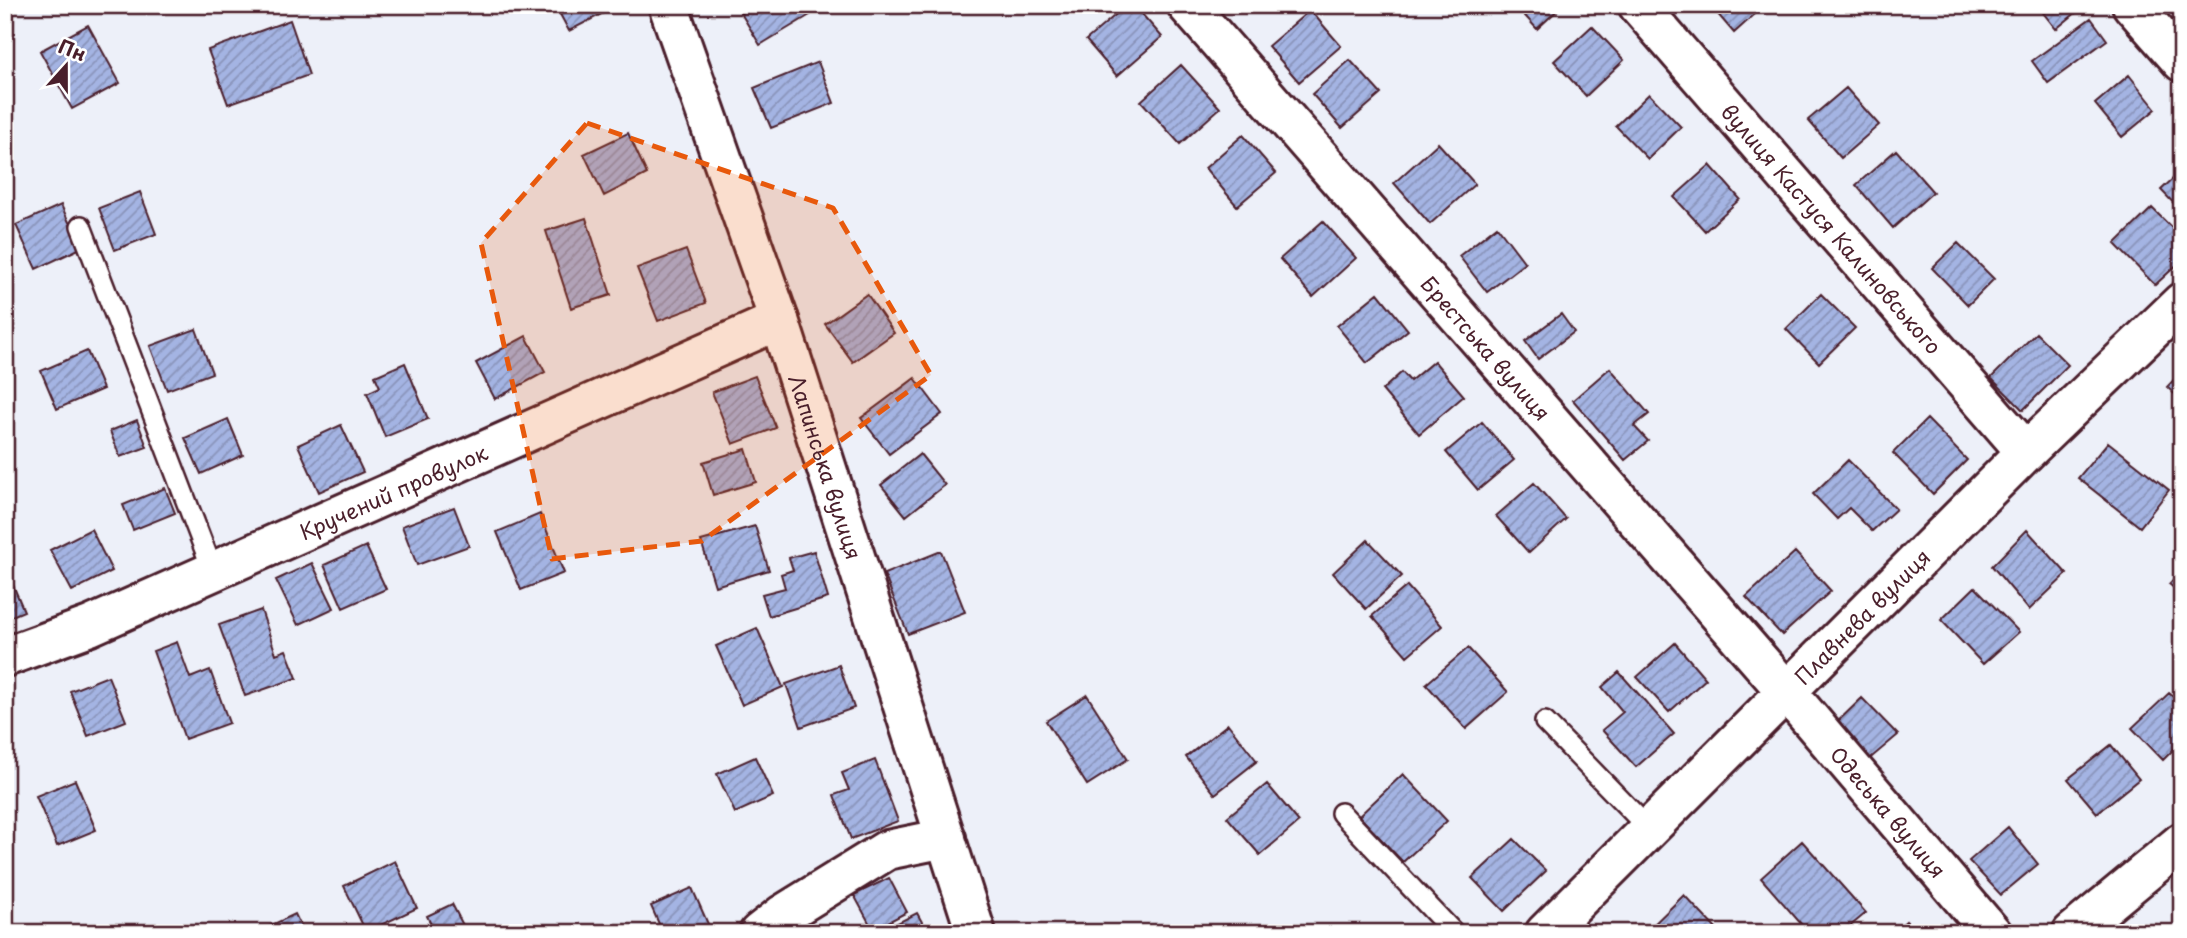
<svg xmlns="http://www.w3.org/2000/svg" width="2187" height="938" viewBox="0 0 2187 938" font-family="'Playpen Sans',sans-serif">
	<defs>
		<pattern id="building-hatch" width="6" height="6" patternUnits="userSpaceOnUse" patternTransform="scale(1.75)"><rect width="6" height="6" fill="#a4b4e3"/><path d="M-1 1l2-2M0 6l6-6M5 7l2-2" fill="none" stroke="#8892b8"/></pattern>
	</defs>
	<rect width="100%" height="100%" fill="#edf0f9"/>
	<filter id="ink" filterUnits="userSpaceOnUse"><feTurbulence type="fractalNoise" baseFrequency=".0143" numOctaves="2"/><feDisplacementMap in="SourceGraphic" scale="14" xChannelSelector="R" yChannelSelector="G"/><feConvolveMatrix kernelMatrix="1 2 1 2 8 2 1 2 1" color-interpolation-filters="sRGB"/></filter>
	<g filter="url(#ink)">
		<path fill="url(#building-hatch)" stroke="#4a1f2b" stroke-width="2" d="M555,5h59l1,2 -46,24z
			M736,5h75l4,7 -55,33z
			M1127,5h7l28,32 -45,39 -31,-36z
			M1515,5h48l-26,24z
			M1710,5h55l-31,28z
			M2037,5h45l1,2 -27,22z
			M1310,10l31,36 -42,36 -31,-36z
			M2091,18l16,22 -59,43 -16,-22z
			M290,20l19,55 -81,29 -20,-54z
			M88,25l32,58 -48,26 -32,-58z
			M1592,26l32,34 -38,36 -32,-35z
			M1350,60l31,34 -39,34 -30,-34z
			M818,62l16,41 -63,25 -17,-40z
			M1181,65l39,43 -40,36 -39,-43z
			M2129,75l27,34 -34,28 -27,-33z
			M1846,88l33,37 -38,33 -33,-38z
			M1649,94l32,33 -33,32 -32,-33z
			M628,133l19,41 -43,22 -20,-42z
			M1243,135l33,38 -39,33 -32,-38z
			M1438,143l37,41 -45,40 -36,-41z
			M1896,150l37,42 -40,36 -37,-43z
			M1710,165l30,34 -35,32 -31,-34z
			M2182,170v42l-21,-22z
			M140,192l16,42 -41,16 -16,-42z
			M61,205l20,43 -45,21 -20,-44z
			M2152,208l30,30v22l-27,25 -40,-41z
			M586,218l25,77 -40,13 -25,-77z
			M1323,221l33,37 -43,39 -33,-38z
			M1497,226l28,37 -38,29 -28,-36z
			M1958,243l36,36 -26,26 -36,-37z
			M686,250l20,53 -48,18 -21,-53z
			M1378,293l30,37 -41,33 -30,-37z
			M867,294l27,39 -41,29 -28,-38z
			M1821,294l34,34 -36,35 -33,-34z
			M1561,314l13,18 -36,27 -13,-18z
			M196,329l16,44 -45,17 -17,-44z
			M2036,333l32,32 -45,45 -32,-32z
			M526,336l19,36 -50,27 -19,-36z
			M87,351l16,38 -46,20 -16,-38z
			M1434,361l30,35 -45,38 -37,-44 20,-18 8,9z
			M405,363l23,56 -43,18 -18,-44 13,-6 -5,-11z
			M1610,368l39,46 -15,12 14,15 -23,19 -52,-60z
			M2182,371v30l-15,-14z
			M755,376l21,52 -43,16 -21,-52z
			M915,378l27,36 -53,40 -28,-36z
			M228,419l15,36 -42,19 -16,-36z
			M1927,419l40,41 -34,34 -40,-41z
			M137,420l10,27 -27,10 -10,-26z
			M1482,422l32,38 -36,30 -32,-38z
			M341,425l22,47 -44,20 -21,-47z
			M2108,442l61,48 -29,37 -62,-49z
			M746,449l10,33 -43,13 -10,-33z
			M920,454l25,31 -39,31 -25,-31z
			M1848,460l48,49 -24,22 -23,-23 -12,11 -24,-25z
			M1534,483l32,36 -37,34 -33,-37z
			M165,488l10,25 -42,17 -10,-25z
			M454,507l15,39 -52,19 -15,-39z
			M540,514l24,59 -43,17 -24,-58z
			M755,526l14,44 -54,16 -14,-45z
			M91,529l21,42 -40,20 -22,-41z
			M2027,530l40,44 -38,36 -37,-44z
			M1368,540l34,36 -36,33 -33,-36z
			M366,546l20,43 -43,19 -19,-43z
			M814,551l14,47 -59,18 -7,-22 23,-6 -4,-14 12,-4 -4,-12z
			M941,551l24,61 -57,22 -24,-60z
			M1795,552l36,39 -49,44 -36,-38z
			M312,563l22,45 -36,17 -22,-45z
			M2182,570v25l-13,-11z
			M10,578l14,33 -19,8v-39z
			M1407,586l35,40 -35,30 -35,-40z
			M1975,587l44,45 -36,32 -42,-44z
			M261,610l15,44 10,-4 11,28 -52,18 -26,-71z
			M757,628l26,59 -41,18 -26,-59z
			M177,642l13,36 20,-8 19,53 -44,16 -32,-88z
			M1675,643l31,36 -37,33 -32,-35z
			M1468,648l40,44 -42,37 -40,-45z
			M839,665l15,43 -53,19 -15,-43z
			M1619,672l55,62 -38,33 -34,-37 21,-18 -21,-25z
			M108,676l18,45 -38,15 -18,-45z
			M2169,693l13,12v36l-19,19 -31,-32z
			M1087,695l41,64 -41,26 -41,-64z
			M1862,698l36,37 -32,27 -34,-35z
			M1228,724l29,37 -42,33 -29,-37z
			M2111,745l28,34 -42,34 -29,-34z
			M755,757l18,39 -38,17 -18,-39z
			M875,760l23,61 -47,18 -17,-44 15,-5 -7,-17z
			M1403,774l44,47 -44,41 -44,-46z
			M75,780l21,50 -39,16 -21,-50z
			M1267,784l32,38 -39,33 -33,-38z
			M2008,827l30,37 -37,31 -32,-34z
			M1514,839l32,32 -42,40 -32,-33z
			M1802,841l64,72 -24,20h-33l-48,-55z
			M395,861l22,47 -51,24 -22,-46z
			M889,878l18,34 -34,18 -19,-35z
			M692,888l20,45h-49l-12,-27z
			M1684,895l34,36 -2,2h-71z
			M452,904l15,29h-32l-8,-17z
			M917,913l11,20h-50z
			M295,914l9,19h-49z
			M1906,921l12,12h-25z"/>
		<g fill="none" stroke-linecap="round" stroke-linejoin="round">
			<g stroke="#4a1f2b" stroke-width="24">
				<path id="lane" d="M81,226l132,345
					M1545,722l104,107
					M1341,813l113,120"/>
			</g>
			<g stroke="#4a1f2b" stroke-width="44">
				<g id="street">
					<path id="s1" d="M668,5l111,315 197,613"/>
					<path id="s2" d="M1187,5l599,686 206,242"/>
					<path id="s3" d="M1638,5l388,447"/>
					<path d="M2132,5l50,57"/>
					<path id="s4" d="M5,657l85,-31 689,-306"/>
					<path d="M759,933l23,-18 105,-65 59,-12"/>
					<path id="s5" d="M1545,933l481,-481 156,-150"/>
					<path d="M2072,933l110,-91"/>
				</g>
			</g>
			<use href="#lane" stroke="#fff" stroke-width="19"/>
			<use href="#street" stroke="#fff" stroke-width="38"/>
		</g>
	</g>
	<path fill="#e8590c" fill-opacity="0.2" stroke="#e8590c" stroke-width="5" stroke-dasharray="14 9" stroke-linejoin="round" d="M587,123l246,85 98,167 -229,166 -150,18 -71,-316z"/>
	<g text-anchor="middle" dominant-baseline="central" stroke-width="5" stroke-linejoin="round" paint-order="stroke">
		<g font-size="21" fill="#4a1f2b" stroke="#fff">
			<text stroke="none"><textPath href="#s3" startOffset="296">вулиця Кастуся Калиновського</textPath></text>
			<text stroke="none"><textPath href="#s2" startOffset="455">Брестська вулиця</textPath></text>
			<text stroke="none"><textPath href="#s1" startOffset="488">Лапинська вулиця</textPath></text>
			<text stroke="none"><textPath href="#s4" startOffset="422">Кручений провулок</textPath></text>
			<text stroke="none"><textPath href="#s5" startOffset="448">Плавнева вулиця</textPath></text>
			<text stroke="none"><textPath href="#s2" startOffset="1069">Одеська вулиця</textPath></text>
		</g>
	</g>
	<rect width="2187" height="938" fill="none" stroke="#fff" stroke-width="28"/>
	<rect x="14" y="14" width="2159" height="910" fill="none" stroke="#4a1f2b" stroke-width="2.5" filter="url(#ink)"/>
	<g transform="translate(66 66) rotate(21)" stroke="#ffffff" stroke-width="5" paint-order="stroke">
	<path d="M0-5L12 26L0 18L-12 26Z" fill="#4a1f2b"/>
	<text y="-10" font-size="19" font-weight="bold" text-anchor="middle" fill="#4a1f2b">Пн</text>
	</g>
</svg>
